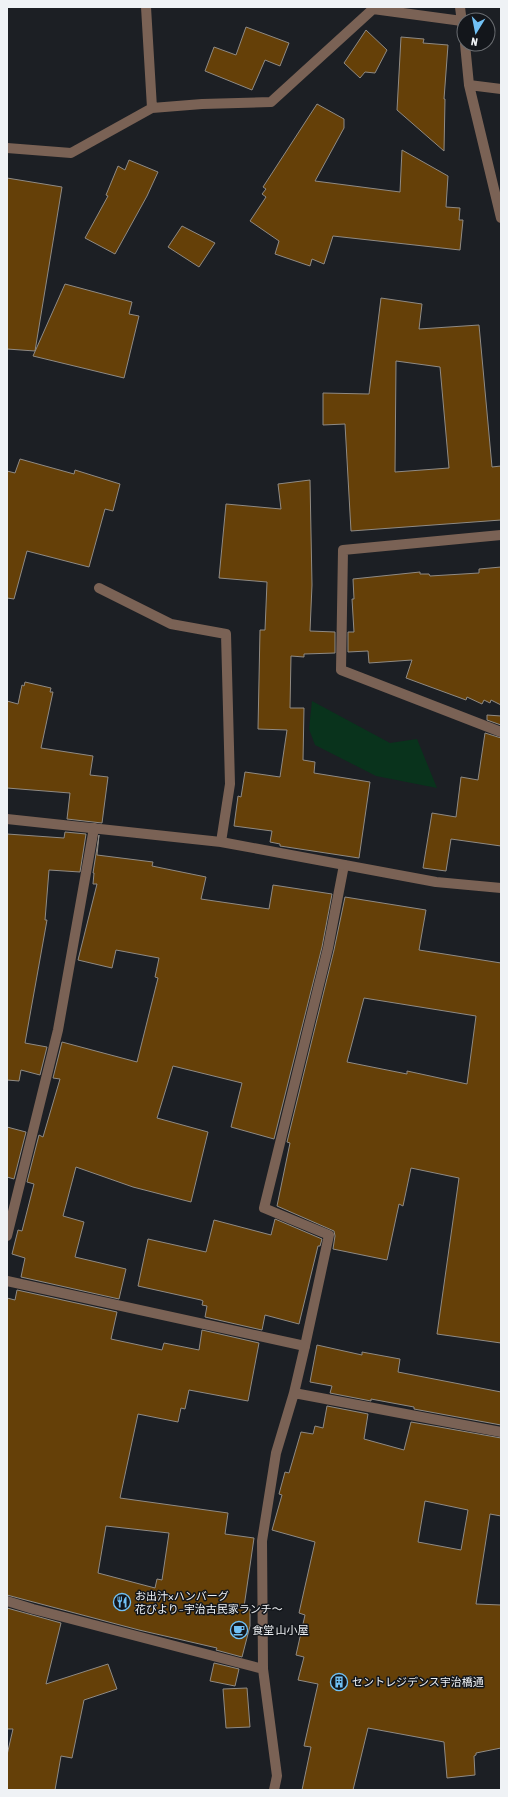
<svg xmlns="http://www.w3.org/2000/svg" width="508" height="1797" viewBox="0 0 508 1797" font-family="'Asap Condensed','Noto Sans JP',sans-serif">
	<rect width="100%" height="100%" fill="#1c1f24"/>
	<path fill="#09331c" d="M312,701l78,42 27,-4 20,49 -61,-12 -61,-31 -6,-16z"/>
	<path fill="#654008" stroke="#8f8a84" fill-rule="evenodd" d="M246,27l43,16 -9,23 -15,-6 -13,30 -47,-19 9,-24 22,8z
		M366,30l21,20 -12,23 -10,-1 -5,6 -16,-15z
		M401,37l23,2 -1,4 25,2 -4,54h1l-1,52 -47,-41z
		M317,104l27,15v9l-29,53 85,11 2,-42 46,26 -2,31 14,1 -1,12h4l-3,30 -127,-14 -9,28 -12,-5 -2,7 -35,-12 4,-13 -29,-20 16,-24 -4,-3 4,-5 -3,-2z
		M129,160l29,12 -11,24 -32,58 -30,-16 23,-42 -2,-1 12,-29 7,4z
		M7,178l55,9 -27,164 -28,-2z
		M182,226l33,17 -16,24 -31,-20z
		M65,284l67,18 -3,12 10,2 -15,62 -91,-22z
		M381,298l41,6 -3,25 60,-4 13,142 9,-1v54l-150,11 -6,-107 -22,1v-32l46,1zM396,361l44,6 9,101 -54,4z
		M20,459l54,15 1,-4 45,14 -7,27 -8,-2 -16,58 -62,-16 -13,48 -7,-1v-127l8,2z
		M310,480l2,105 -2,46 25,1v21l-31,1v3l-13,-1 -1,52h14l-1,52 12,2 -1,11 56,9 -11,76 -79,-12v-2l-10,-2 2,-11 -38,-5 4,-30 3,1 4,-25 35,5 7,-47 -29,-1 2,-99h5l2,-48 -48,-4 7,-74 55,5 -3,-25z
		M501,567v138l-10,-5 -1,3 -6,-3 -2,4 -15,-7 -1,3 -60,-22 6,-18 -43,3 -1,-12 -20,1v-20h6l-2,-33h2l-1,-20 67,-7v2h9l1,2 49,-3v-4z
		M25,682l26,6 -1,4h3l-12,56 52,8 -3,19 18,2 -6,46 -35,-4 3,-26 -63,-5v-87l11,3 4,-19 2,1z
		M487,715l14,1v9l-14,-5z
		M485,733l16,5v108l-50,-7 -5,32 -23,-3 9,-55 24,4 5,-40 17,3z
		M65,832l21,2 -6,38 -31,-2 -4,50h2l-22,123 22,4 -7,28 -19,-5 -2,11 -12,-1v-246l57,4z
		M99,835l-2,20 56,7 -1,4 54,11 -5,22 68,10 4,-24 59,9 -10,53 -48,192 -43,-12 11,-44 -69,-17 -16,52 51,14 -17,70 -58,-15 -57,-20 -13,49 21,6 -9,35 51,12 -7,30 -98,-22 4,-19 -13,-4 6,-24 4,1 12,-47 -7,-2 12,-47 4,2 17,-58 -7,-1 9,-36 75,20 21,-84 -3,-1 4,-19 -43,-8 -4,18 -34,-8 19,-76h-4l1,-11h-1z
		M345,897l81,13 -7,40 82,13v380l-64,-9 22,-156 -48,-10 -8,38 -4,-2 -12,56 -54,-11 2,-13 -1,-5 -57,-25 13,-63 -3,-1 47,-192zM364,998l112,18 -9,68 -60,-13v3l-60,-12z
		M7,1127l19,5 -12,47 -7,-2z
		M275,1219l47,20 -2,7h-2l-19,78 -34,-9 -3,15 -57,-13 2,-11 -5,-1 1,-4 -2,-1 -63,-14 10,-47 58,13 8,-32 57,15z
		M17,1290l100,22 -6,27 51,11 2,-7 35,7 3,-20 57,13 -11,58 -59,-11 -4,19 -4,-1 -3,14 -40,-8 -18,84 108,15 -3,21 29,4 -10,69 6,2v17l-8,31 -26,-7 1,-2 -78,-18 -132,-35v-297l8,2zM106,1526l63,7 -7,47 -5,-1 -2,9 -57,-15z
		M317,1345l45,10v-3l38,7 -2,13 103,20v33l-87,-16v-2l-43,-8v2l-41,-8 2,-7 -22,-4z
		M327,1406l41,8 -4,25 40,11 7,-28 90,16v78l-11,-2 -14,90 25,1v143l-25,5v2l-2,1 1,19 -28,3 -3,-36 -76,-14 -15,62h-51l9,-43 -7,-1 14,-62 -20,-4 6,-23 -8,-2 9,-40 -6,-2 16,-71 -43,-12 10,-35 -3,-1 6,-22 4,1 12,-41 12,2 2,-8 8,2zM425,1501l43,9 -7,40 -43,-8z
		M7,1608l54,15 -15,61 62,-20 9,25 -33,11 -12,58 -11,-2 -6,34h-48v-35l6,-26h-6z
		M214,1663l25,6 -4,17 -25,-5z
		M247,1688l3,39 -24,1 -3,-39z"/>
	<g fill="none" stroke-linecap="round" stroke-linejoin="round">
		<path stroke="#7a6255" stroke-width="10" d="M7,1236l51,-206 36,-202
			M305,1346l24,-111 -65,-27 64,-260 16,-83"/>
		<path stroke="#7a6255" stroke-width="10" d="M146,7l6,101
			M460,7l4,32
			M465,44l4,41 32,133
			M469,85l32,4
			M7,148l64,5 81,-45 50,-4 69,-2 102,-93 89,12
			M501,535l-158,15 -2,120 160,62
			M99,588l72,36 55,10 4,150 -9,58
			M7,819l214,23 215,40 65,6
			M7,1281l298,65 -11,47 207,39
			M7,1601l26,8 230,60
			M274,1790l3,-14 -14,-107 -1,-128 14,-88 18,-60"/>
	</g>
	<defs>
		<g id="restaurant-ring" transform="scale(0.9)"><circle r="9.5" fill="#13161b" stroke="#71c1f5" stroke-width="1.5"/><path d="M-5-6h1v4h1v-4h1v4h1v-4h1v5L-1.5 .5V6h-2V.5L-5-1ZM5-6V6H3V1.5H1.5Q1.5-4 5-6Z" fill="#71c1f5"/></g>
		<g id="cafe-ring" transform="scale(0.9)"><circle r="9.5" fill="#13161b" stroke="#71c1f5" stroke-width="1.5"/><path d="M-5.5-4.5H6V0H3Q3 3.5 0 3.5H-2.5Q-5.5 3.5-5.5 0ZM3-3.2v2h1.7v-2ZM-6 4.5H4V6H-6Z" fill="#71c1f5"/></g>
		<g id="building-ring" transform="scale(0.9)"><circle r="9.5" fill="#13161b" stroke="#71c1f5" stroke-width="1.5"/><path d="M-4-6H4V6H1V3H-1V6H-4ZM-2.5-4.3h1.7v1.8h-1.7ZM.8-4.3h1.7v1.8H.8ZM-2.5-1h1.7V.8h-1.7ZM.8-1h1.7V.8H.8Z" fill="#71c1f5"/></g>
	</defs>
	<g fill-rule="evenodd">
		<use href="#restaurant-ring" x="122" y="1602"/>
		<use href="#cafe-ring" x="239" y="1630"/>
		<use href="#building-ring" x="339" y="1682"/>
	</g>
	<g text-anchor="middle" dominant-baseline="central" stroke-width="3" stroke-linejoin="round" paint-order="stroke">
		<g font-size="11" fill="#eff2f5" stroke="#13161b" text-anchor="start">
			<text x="135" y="1596">お出汁×ハンバーグ<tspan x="135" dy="13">花びより~宇治古民家ランチ～</tspan></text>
			<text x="252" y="1630">食堂 山小屋</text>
			<text x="352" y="1682">セントレジデンス宇治橋通</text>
		</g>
	</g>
	<rect width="508" height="1797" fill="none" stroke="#eff2f5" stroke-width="16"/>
	<g transform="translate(476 32) rotate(190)"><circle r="19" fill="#13161b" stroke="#6b6e72"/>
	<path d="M0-3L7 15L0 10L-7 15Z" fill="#71c1f5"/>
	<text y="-6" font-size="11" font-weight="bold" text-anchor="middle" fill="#eff2f5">N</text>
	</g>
</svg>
